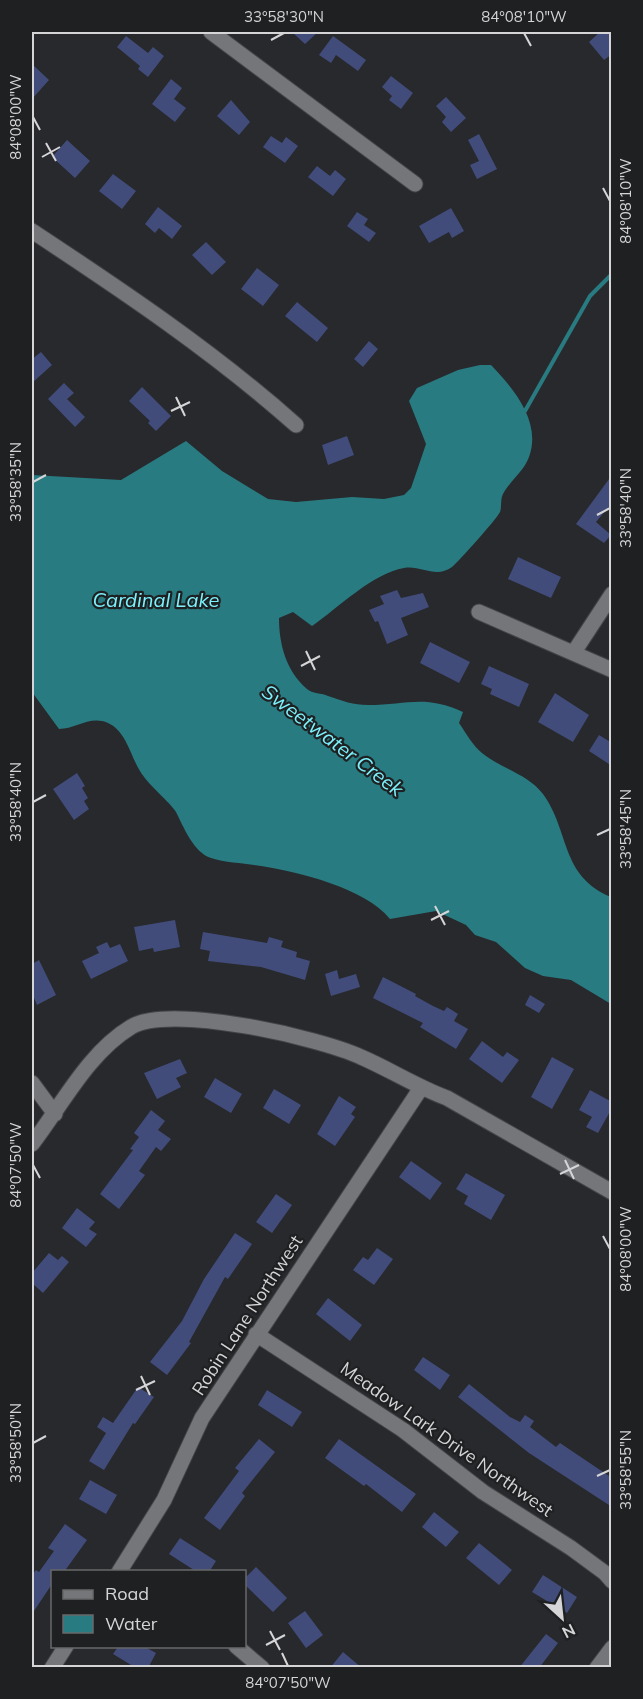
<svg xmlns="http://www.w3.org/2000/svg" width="643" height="1699" viewBox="0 0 643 1699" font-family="Mulish,sans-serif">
	<rect width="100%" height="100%" fill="#28292c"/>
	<path fill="#287b81" d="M480,365h11c22,23 51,57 38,92 -5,14 -19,24 -26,37 -3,6 -1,13 -3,18 -4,8 -41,49 -48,55 -16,12 -31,-2 -48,1 -31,5 -66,40 -92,58l-19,-14 -14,6c0,26 7,53 28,71 5,5 15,4 21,7 15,5 25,9 40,9 38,0 57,-11 95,7l-4,11c7,10 14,23 23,30 18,15 46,21 61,41 27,37 17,82 68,103v107l-40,-24 -28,-4 -18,-8 -29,-26 -21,-7 -9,-10 -30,-14 -46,8c-25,-31 -91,-47 -129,-53 -16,-3 -35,-3 -50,-8 -17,-5 -28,-32 -35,-46 -6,-10 -28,-27 -36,-41 -10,-16 -14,-40 -32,-48 -18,-8 -32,6 -49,6l-27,-37v-217l89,5 65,-39 36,30 46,28 28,3 56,-5 32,2 20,-4 7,-7 15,-44 -17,-43 8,-13 41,-18z"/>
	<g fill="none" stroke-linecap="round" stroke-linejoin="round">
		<path stroke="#287b81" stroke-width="4" d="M525,411l65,-115 22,-22"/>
	</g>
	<path fill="#414c7a" d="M292,32h26l-13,12z
		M600,32h8l4,4v18l-8,6 -15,-18z
		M126,36l22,17 5,-6 11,9 -16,21 -10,-8 2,-3 -23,-19z
		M333,36l33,24 -8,11 -22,-16 -5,8 -12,-8z
		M32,64l17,16 -17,19z
		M391,76l22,17 -12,16 -12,-9 3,-4 -10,-9z
		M171,79l11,9 -8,11 12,9 -11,14 -23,-18z
		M446,97l20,21 -15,14 -9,-10 4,-5 -10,-11z
		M231,100l19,22 -11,13 -22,-19z
		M479,134l18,35 -20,10 -7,-14 9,-4 -11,-21z
		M271,136l11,7 4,-6 12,9 -13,17 -22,-16z
		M67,140l23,21 -15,17 -23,-21z
		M317,166l13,10 5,-6 11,9 -13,17 -25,-19z
		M113,174l23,17 -14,18 -23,-18z
		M158,207l24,19 -10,13 -13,-11 -4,5 -10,-9z
		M451,208l13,23 -12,7 -3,-6 -20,11 -10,-17z
		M357,212l11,7 -4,6 12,8 -7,9 -22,-16z
		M206,242l20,20 -14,13 -20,-20z
		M257,268l22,17 -16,21 -22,-17z
		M297,302l31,26 -11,14 -32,-26z
		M369,341l9,8 -15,18 -9,-8z
		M41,352l11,13 -20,18v-24z
		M64,383l10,10 -7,6 18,18 -10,10 -27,-28z
		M142,387l29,29 -15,15 -8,-8 2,-2 -21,-20z
		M347,436l7,19 -26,10 -6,-20z
		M612,475v28l-16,19 15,13 -7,8 -28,-19z
		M518,557l43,20 -10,21 -43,-19z
		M397,590l4,8 22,-5 6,14 -28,11 7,17 -21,9 -9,-23 -3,1 -6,-12 15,-6 -4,-8z
		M430,642l40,20 -11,21 -39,-20z
		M489,666l40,18 -10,23 -29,-13 2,-5 -11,-5z
		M555,693l34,22 -16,27 -35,-20z
		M599,735l13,8v23l-23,-15z
		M77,773l8,13 -3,2 6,10 -4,3 5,8 -15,11 -21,-31z
		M175,920l5,27 -26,5 -1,-4 -14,3 -5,-24z
		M203,932l64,11 2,-6 14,4 -2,6 16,5 -1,5 14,4 -5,19 -44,-13 -53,-6 2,-10 -10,-2z
		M107,942l3,6 10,-4 8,17 -37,18 -9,-18 17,-8 -3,-6z
		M39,960l17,35 -19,10 -5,-12v-29z
		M337,970l2,9 17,-5 4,13 -29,9 -6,-22z
		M383,977l33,17 -1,2 18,10 11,5 3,-4 11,7 -4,7 14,8 -12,20 -36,-22 3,-4 -50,-25z
		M530,995l15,9 -6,9 -14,-8z
		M482,1041l21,16 4,-5 12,8 -17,23 -33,-24z
		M552,1057l22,12 -22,40 -21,-12z
		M180,1059l7,14 -11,5 5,9 -24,12 -13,-26z
		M215,1078l27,16 -11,19 -27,-16z
		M274,1089l27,16 -12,19 -26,-16z
		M590,1090l22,12v6l-14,25 -12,-6 6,-10 -13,-7z
		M339,1096l17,11 -5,7 4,3 -20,29 -18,-12z
		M151,1110l14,11 -7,9 13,9 -10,12 -5,-4 -17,24 6,4 -26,34 -19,-15 33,-44 -3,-1 9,-12 -5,-4z
		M411,1161l31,22 -12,17 -31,-23z
		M466,1173l39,22 -14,25 -27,-16 4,-8 -12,-7z
		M276,1194l16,11 -20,28 -16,-11z
		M77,1208l18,14 -6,7 8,5 -11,13 -24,-19z
		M235,1233l17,11 -24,35 -3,-2 -36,65 2,1 -24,32 -17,-13 32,-41 22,-42z
		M377,1248l16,11 -19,26 -21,-15 10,-13 5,3z
		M49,1253l9,7 4,-4 7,6 -26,31 -11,-10v-10z
		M328,1298l34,27 -12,16 -34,-27z
		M423,1357l27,18 -10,15 -26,-20z
		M469,1384l41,33 10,5 5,-7 9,6 -4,6 26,20 4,-4 52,35v29l-83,-54 -71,-56z
		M138,1387l16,10 -19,27 -2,-1 -29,47 -15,-9 17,-28 -9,-6 6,-10 10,6z
		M267,1390l35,22 -10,15 -34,-22z
		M259,1439l16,13 -33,41 3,3 -25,34 -16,-12 35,-47 -4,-3z
		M339,1439l77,55 -14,18 -36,-28 -2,2 -39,-28z
		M90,1480l27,15 -11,19 -27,-15z
		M434,1512l25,20 -13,15 -24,-20z
		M65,1524l22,16 -23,32h-12v12l-20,30v-39l4,-5 3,2 15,-21 -6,-3z
		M180,1538l36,23 -7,11h-12l-28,-18z
		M479,1543l33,27 -13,15 -33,-27z
		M256,1567l31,31 -14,14 -29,-28v-5z
		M543,1575l34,22 -10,16 -35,-21z
		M305,1611l18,24 -17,13 -18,-25z
		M546,1634l12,9 -19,25h-20z
		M118,1647h27l11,6 -8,15h-12l-23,-14z
		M343,1652l19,16h-32z"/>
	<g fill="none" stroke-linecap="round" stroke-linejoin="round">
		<g stroke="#444547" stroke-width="17">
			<path id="minor" d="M211,32l204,152
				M32,231c91,60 182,121 264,194
				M479,612l133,58
				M574,652l38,-58
				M32,1083l23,31
				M32,1144c30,-39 56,-91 99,-117 37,-24 190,11 230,30 30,13 56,30 86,41l165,94
				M256,1334l147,96 80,62 88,56 34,25 7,8
				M119,1572l45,-72 38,-82 219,-330
				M236,1646l26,22
				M52,1668l14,-22
				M597,1668l15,-20"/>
		</g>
		<use href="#minor" stroke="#757679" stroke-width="15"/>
	</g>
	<path fill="none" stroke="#d5d5d7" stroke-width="2" d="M524,33l7,13M271,40l13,-7M33,117l7,13M46,143l10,18M42,157l18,-10M603,188l7,13M176,397l9,19M171,411l19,-9M33,482l13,-7M597,515l13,-7M306,651l9,19M301,666l19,-10M33,802l13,-7M597,835l13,-6M435,906l10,19M431,920l18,-9M565,1160l9,19M33,1165l7,13M560,1174l19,-9M603,1236l7,13M141,1376l9,19M136,1390l19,-9M33,1443l13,-7M597,1476l13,-6M270,1631l10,19M266,1645l19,-10M282,1653l6,13"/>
	<g text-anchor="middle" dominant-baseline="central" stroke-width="4.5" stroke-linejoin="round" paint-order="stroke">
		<g font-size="18" fill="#d5d5d7" stroke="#1f2022">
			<text transform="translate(247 1315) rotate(-57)">Robin Lane Northwest</text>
			<text transform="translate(447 1439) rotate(35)">Meadow Lark Drive Northwest</text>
		</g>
		<g font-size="20" font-style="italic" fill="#7bf2fc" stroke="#1f2022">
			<text x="156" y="599">Cardinal Lake</text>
			<text transform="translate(333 740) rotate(37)">Sweetwater Creek</text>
		</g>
	</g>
	<rect width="643" height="1699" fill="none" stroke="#1f2022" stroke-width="66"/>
	<rect x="51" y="1570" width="195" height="78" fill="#1f2022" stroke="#68686a" stroke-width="1.5"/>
	<rect x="63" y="1590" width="30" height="9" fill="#757679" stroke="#68686a" stroke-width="1.5"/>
	<text x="105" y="1600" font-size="18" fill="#d5d5d7">Road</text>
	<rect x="63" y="1615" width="30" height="18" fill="#287b81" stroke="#68686a" stroke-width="1.5"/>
	<text x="105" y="1630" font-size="18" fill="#d5d5d7">Water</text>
	<g transform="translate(562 1618) rotate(153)" stroke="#1f2022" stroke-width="4.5" paint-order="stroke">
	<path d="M0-4.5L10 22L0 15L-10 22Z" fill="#d5d5d7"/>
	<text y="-9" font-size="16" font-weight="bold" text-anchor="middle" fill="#d5d5d7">N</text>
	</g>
	<rect x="33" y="33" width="577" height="1633" fill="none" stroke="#d5d5d7" stroke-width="2"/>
	<g font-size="15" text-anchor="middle" fill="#d5d5d7">
		<text x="284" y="22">33°58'30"N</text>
		<text x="524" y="22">84°08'10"W</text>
		<text transform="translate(16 117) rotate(-90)" y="5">84°08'00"W</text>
		<text transform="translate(626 201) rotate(-90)" y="5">84°08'10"W</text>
		<text transform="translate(16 482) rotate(-90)" y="5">33°58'35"N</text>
		<text transform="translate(626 508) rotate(-90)" y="5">33°58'40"N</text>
		<text transform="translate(16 802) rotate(-90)" y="5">33°58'40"N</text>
		<text transform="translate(626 829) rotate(-90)" y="5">33°58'45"N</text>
		<text transform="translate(16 1165) rotate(-90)" y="5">84°07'50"W</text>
		<text transform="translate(626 1249) rotate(-90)" y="5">84°08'00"W</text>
		<text transform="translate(16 1443) rotate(-90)" y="5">33°58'50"N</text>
		<text transform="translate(626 1470) rotate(-90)" y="5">33°58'55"N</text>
		<text x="288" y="1688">84°07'50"W</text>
	</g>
</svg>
